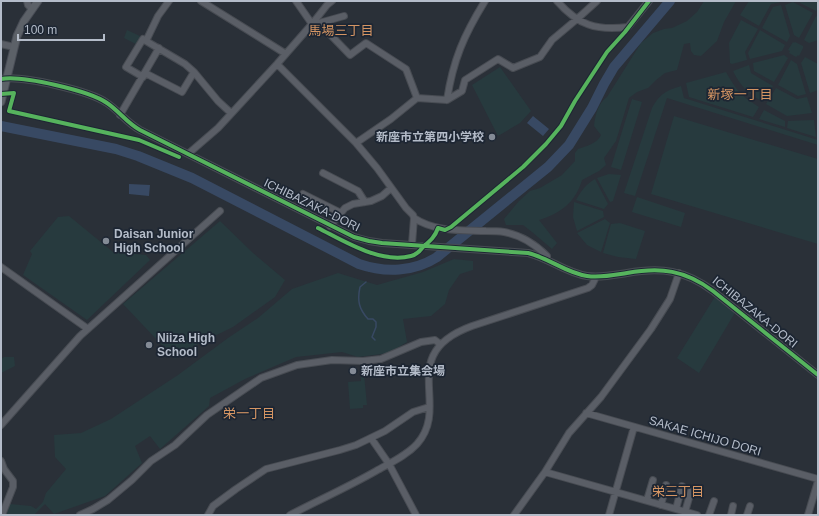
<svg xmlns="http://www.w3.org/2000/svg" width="819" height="516" viewBox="0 0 819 516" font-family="Helvetica,'Noto Sans JP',sans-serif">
	<rect width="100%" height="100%" fill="#2a3038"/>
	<path fill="#273a3e" d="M704,1h32l-12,21 -7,19 -16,15 -7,-1 -3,-4 -1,-8 -6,1 -7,26 -12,3 -9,7 -8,8 -11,4 -8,6 -13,43 -12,17 2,7 -7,6 -17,9c-7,23 -21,33 -43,40l18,23 -5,6 -20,-17 -9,-7h-17l-2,-6 15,-18 11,-10 10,-3 22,-13 13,-14v-8l3,-4c8,-3 19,-5 23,-14l-7,-9c1,-10 4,-23 13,-29l34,-54 12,-10 11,-4 8,-1 15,-7 10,-9z
		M749,1h32v1l-10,2 -12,22 -19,-11z
		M801,1h17v6l-2,4 -16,-8z
		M793,2l20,11 -14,25 -5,-3 -9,-30z
		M781,5l9,31 -3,6 -25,-14 11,-21z
		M816,16l2,1v23l-9,3 -5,-3z
		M741,20l17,9 -13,23 2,8 -15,4 -2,-1 -1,-20z
		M127,30l15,7 -4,8 -14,-7z
		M760,30l25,15 -3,6 -32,8 -2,-6z
		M793,42l1,1 1,-1 8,4v2l-4,8 -1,-1 -2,2 -7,-4 1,-2 -2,-1z
		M784,55l4,3 -14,24 -20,-11 -1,-8z
		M805,57l13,7v26l-8,3 -9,-30z
		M791,60l6,4 9,30 -8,2 -20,-11z
		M749,65l2,8 22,13 -10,16c-14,-8 -23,-16 -30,-31z
		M500,67l31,44 -11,12 -22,13 -26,-51z
		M726,72c11,19 14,23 33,35l-6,10 -64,-20 -3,-14z
		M681,86l3,12 134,42v5l-151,-47 -32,98 -11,-3 28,-85c8,-14 13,-17 29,-22z
		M776,88l21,11 10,-2 5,16 -25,3 -21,-12z
		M632,99l10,3 -21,68 -10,-3z
		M764,110l21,11v6l-26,-8z
		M674,116l144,43v85l-167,-50z
		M814,120l2,17 -29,-9 1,-7z
		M609,174l12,1 -8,26 -3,1 -13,-24z
		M595,179l13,25 -4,5 -28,-9c5,-9 10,-16 19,-21z
		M637,197l48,16 -4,14 -49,-15z
		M574,202l29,9 1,6 -27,14 -4,-14z
		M69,216l44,36 33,3 4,5 -63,60 -64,-45 9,-21 -2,-3 28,-34z
		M605,219l5,4 -9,29 -14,-7 -10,-12z
		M220,221l33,32 32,27 -10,17 -42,30 -39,19 -19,13 -52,-55z
		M620,223l25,8 -9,28 -18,-2 -15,-4 8,-29z
		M454,259l19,2v9l-13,4 -11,16 -4,14 -14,12 -28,3 4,23 -18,11 -31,4 -16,-5 -46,5 -51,22 -35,19 -1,8 -49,43 -10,-13 -15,10 7,17 -37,33 -51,18 -9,-10 -11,11h-28l4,-11 21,2 5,3 7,-7 3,-9 20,-24 -11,-12 -1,-22 27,-2 30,-14 67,-44 50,-37 30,-20 34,-29 46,-16 39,12 46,-13z
		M716,295l20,16 -37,62 -22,-15z
		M4,357h10l1,9 -14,7v-14z
		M360,364h3l4,41h-4v3l-13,1 -2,-27 13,-1z"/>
	<path fill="#384963" d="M533,116l16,13 -6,7 -16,-13z
		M129,184l21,1 -1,11 -20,-2z"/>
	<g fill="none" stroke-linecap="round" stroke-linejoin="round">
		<path stroke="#384963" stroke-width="1.5" d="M369,271l1,-3
			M366,282l-6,5c-3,14 -1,22 8,32h5l3,3v5l-4,10 3,3"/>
		<path stroke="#384963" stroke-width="10" d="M1,126l115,23 22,7 54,22 167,86c26,9 55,8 78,-7l111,-90 21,-22 23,-37 12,-24 10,-17 56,-66"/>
		<g stroke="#484c53" stroke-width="8">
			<path id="minor" d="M27,1l1,4 4,4
				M201,1l85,53
				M557,1c21,24 39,30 71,26l21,-26
				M319,23l25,-7
				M312,24l7,-1 31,32 16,-12 40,26 11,29
				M312,24l15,-19 5,-4
				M146,41l39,23 9,8 24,29 13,12
				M1,44l13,3
				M277,64l79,79 21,25 29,40 7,7 1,3 -2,26
				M145,73l37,19 12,-20
				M143,77l-17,-10 17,-28 3,2 12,-25 11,-15
				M1,79c21,-4 89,12 106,24 12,8 20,20 33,27l214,107 15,4 13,2 146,10c21,5 38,20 59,23 14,2 27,-1 40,-3 34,-6 58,-3 86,18l105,84
				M447,100l15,-9 3,-11 33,-21 15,9 27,-11 12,-17 25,-21 20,-18
				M120,115l39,-67
				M356,143l35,-24 26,-21 30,2c6,-40 17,-65 38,-99
				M188,154l30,-26 59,-64 35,-40 -16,-23
				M323,173l35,18 7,11
				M303,194l38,19
				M414,218c21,14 47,12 72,13 6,0 12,0 18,1 17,3 31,12 43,24v3
				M330,226l15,-18 8,-4 18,-3 11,-5 9,-8
				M1,267l87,62
				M586,413l232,66
				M1,425l79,-89 140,-125
				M371,438l18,26 27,51
				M1,461l3,8 9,12v6l-11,28
				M545,472l152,43
				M647,500l6,-20
				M661,505l5,-20
				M676,509l6,-23
				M685,512l6,-21
				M80,515l13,-6 15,-9 24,-20 19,-19 24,-16 32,-30 54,-37 36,-13 35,-5 31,1 18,-2 40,-17 14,-2 5,4
				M208,515l5,-9 23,-17 30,-20 74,-19 16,-5 29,-14 28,-19 16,-5
				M290,515c29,-15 58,-28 86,-44 14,-8 30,-15 41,-27 35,-39 -22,-90 55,-118l116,-38 4,-3 4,-8
				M514,515l31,-43 24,-39 32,-36 50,-68 19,-30 9,-26
				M609,515l25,-88
				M709,515l5,-14
				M731,515l2,-9
				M747,515l3,-9
				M808,515l10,-34"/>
		</g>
		<g stroke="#484c55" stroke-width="9">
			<path id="major" d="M1,102l16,-66 7,-15 14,-20"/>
		</g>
		<use href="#minor" stroke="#5a5e66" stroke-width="6"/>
		<use href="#major" stroke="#5c6168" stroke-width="7"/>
		<g stroke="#1d2633" stroke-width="6">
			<path id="cycleway" d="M1,79c21,-4 89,12 106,24 12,8 20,20 33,27l214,107 15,4 13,2 146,10c21,5 38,20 59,23 14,2 27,-1 40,-3 34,-6 58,-3 86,18l105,84
				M1,94l13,-1 -5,18 130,29 40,17
				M318,228c26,13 62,36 93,28 5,-1 9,-5 12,-9 7,-6 12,-10 15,-19l7,2 6,-3 72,-60 23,-23 15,-18 14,-25 32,-49 18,-20 24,-31"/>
		</g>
		<use href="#cycleway" stroke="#56b35d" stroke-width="4"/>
	</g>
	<g fill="#848b96" stroke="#1d2633" stroke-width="1.5">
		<circle cx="492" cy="137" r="4"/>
		<circle cx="106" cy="241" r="4"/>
		<circle cx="149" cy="345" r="4"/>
		<circle cx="353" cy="371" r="4"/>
	</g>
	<g text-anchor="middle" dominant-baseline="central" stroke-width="3.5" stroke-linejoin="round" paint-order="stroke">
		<g font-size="12" font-weight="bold" fill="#b4bcc9" stroke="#1d2633" text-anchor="start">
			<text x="484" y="137" text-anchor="end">新座市立第四小学校</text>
			<text x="114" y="234">Daisan Junior<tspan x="114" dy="14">High School</tspan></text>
			<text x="157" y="338">Niiza High<tspan x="157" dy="14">School</tspan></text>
			<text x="361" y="371">新座市立集会場</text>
		</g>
		<g font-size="12" fill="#b4bcc9" stroke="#1d2633">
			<text transform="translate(312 205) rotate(26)">ICHIBAZAKA-DORI</text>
			<text transform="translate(755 312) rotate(39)">ICHIBAZAKA-DORI</text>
			<text transform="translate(705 436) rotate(16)">SAKAE ICHIJO DORI</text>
		</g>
		<g font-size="13" fill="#d59563" stroke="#1d2633">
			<text x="341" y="30">馬場三丁目</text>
			<text x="740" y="94">新塚一丁目</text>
			<text x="249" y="413">栄一丁目</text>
			<text x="678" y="491">栄三丁目</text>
		</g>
	</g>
	<rect width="819" height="516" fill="none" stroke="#b4bcc9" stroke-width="4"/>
	<path d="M18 34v6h86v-6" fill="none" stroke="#b4bcc9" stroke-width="2"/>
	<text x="24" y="34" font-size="12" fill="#b4bcc9" stroke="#1d2633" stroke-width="3" paint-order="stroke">100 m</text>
</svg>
